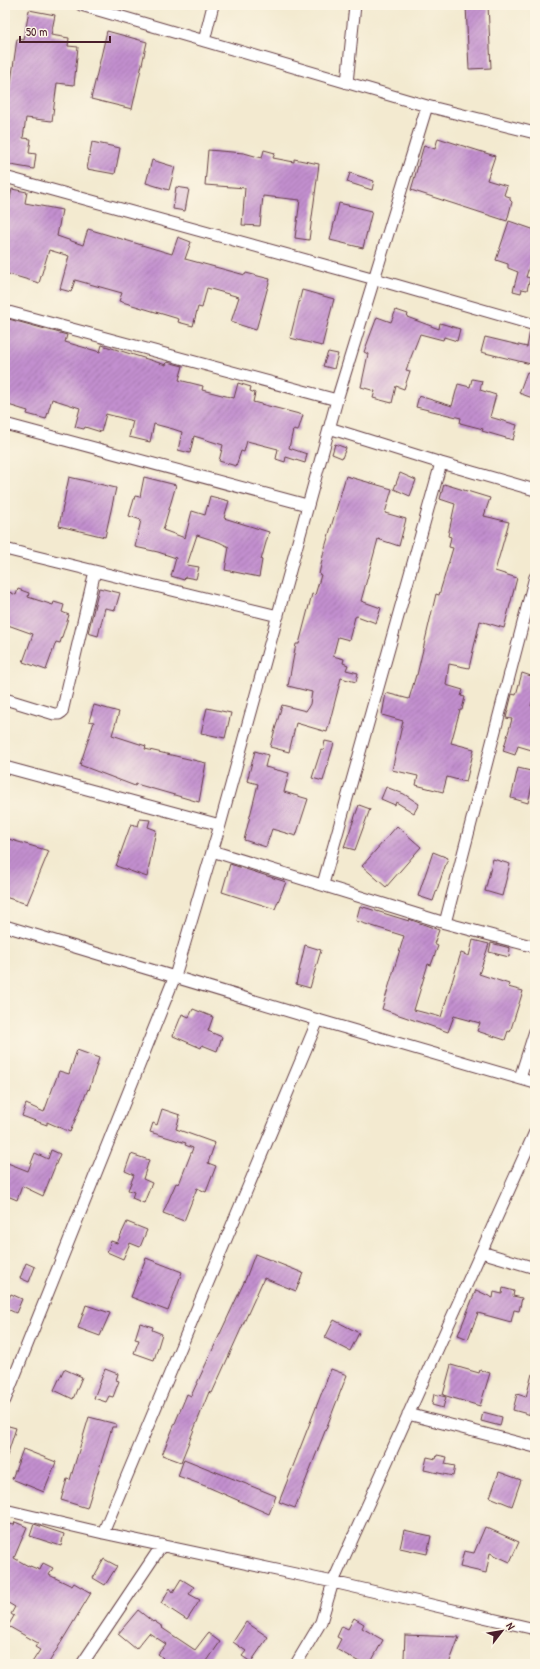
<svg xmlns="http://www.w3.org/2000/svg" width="540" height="1669" viewBox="0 0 540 1669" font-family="'Patrick Hand',sans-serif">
	<defs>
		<pattern id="building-hatch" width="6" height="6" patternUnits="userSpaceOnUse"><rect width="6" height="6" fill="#c28fcf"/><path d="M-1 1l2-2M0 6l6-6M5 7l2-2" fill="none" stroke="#a074a8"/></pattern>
	</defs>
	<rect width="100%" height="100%" fill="#fcf5e5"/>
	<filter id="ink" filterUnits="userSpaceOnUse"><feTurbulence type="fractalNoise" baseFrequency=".025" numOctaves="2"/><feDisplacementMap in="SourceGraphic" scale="8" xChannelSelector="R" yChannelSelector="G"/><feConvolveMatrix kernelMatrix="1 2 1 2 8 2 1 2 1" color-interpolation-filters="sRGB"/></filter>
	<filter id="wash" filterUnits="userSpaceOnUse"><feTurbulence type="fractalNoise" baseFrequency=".012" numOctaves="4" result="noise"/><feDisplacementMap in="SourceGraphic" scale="16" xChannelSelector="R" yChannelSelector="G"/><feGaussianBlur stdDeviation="0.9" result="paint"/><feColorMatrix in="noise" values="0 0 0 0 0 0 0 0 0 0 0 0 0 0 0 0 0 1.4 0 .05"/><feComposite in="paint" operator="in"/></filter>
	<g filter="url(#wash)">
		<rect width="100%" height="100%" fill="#f3ead0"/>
		<g id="blocks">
			<path fill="url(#building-hatch)" d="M466,5h22l3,63 -22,1z
				M29,10l26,5 -4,20 18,3 -1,8 10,1 -4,38 -17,-2 -5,38 -26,-3 -3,20 8,1 -2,14 7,1 -2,15 -29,-5v-39l12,-86 7,1z
				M107,31l40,11 -15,67 -41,-10z
				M438,138l57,18 -8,24 20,6 -3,9 6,2v3l2,2 -5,19 -96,-31 13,-45 11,4z
				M92,142l28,6 -5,26 -28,-5z
				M208,150l36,3 18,5 2,-8 11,3 -2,5 21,4v-3l25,5 -10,76 -14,-2 5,-38 -37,-4 -3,30 -18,-1 3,-37 -40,-3z
				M152,160l23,7 -6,23 -23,-7z
				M350,173l24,8 -2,9 -25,-8z
				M176,187l13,2 -4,22 -12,-2z
				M12,189l15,3 -2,11 37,7 -5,26 26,9 5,-16 84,25 6,-17 13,5 -6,17 60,16 1,-2 24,6 -14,51 -25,-8 8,-25 -32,-9 -5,20 -4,-1 -5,19 -15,-4 1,-3 -60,-18 3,-8 -47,-13 -4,12 -11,-3 9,-33 -20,-6 -10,33 -34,-10v-75l5,1z
				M339,203l33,8 -9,37 -33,-8z
				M509,221l26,9v18l-9,29 4,1 -3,12 -5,-1 -1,4 -8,-2 5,-19 -10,-4v-4l-12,-4z
				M302,290l32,9 -12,47 -32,-8z
				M396,310l12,4 -1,3 32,12 1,-6 20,6 -3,12 -13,-4 -1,3 -23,-6 -14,36 4,1 -6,18 -8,-3 -4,17 -19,-5 2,-7 -14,-4 7,-33 -4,-2 13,-35 14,5z
				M5,318l62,17 -2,7 35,10 2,-7 64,20 1,-3 16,4 -4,14 24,6 -1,4 32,8 4,-15 13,4 -1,4 5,2 -2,9 50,13 -5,16 -5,-1 -4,18 18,6 -2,9 -19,-6 -1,5 -9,-3 2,-10 -31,-8 -3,11 -3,-1 -5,15 -17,-5 4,-16 -29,-9 -4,17 -12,-3 4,-18 -9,-3 -19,-5 -4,18 -21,-5 4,-16 -27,-7 -5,18 -16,-5 -1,2 -9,-2 5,-19 -28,-9 -6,20 -19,-5 1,-3 -23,-7z
				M530,331l5,1v33l-54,-13 4,-15 42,10z
				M328,352l10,2 -4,15 -11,-3z
				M527,372l8,2v25l-16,-6z
				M472,379l10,2 -2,9 16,5 -6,22 27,8 -4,15 -31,-9 1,-2 -23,-6 1,-5 -45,-11 3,-11 33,10 6,-22 12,3z
				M335,444l11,4 -4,10 -10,-4z
				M400,473l16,7 -6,16 -16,-7z
				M346,476l46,13 -7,24 21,6 -7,27 -21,-7 -17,62 20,7 -5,15 -19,-7 -2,1 -6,23 -11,-3 -5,19 11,3 -1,4 5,2 -2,5 12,3 -2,9 -15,-4 -14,54 -31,-9 -7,29 -19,-5 12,-42 24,6 4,-7 2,-12 -24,-6 8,-42h3l13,-50 3,1 6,-20 -2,-1 5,-23z
				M69,477l47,11 -11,49 -46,-11z
				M144,477l32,8 -13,45 22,8 7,-27 13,4 5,-19 19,5 -5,17 45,14 -8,28h1l-3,17 -34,-7 4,-23 -10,-5 -22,-7 -10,30 12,2 -3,12 -11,-2 -1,3 -13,-4 5,-18 -18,-6 -23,-5 6,-27 -12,-4 6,-20 5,1z
				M444,484l46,14 -6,18 25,6 -14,49 22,7 -13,50 -24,-7 -11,47 -20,-4 -3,21 17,5 -2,6 4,1 -3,13h-2l-9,33 23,6 -8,33 -19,-5 -4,15 -27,-7 2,-9 -26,-6 11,-49 -21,-6 4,-22 23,6 7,-24h1l19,-81 3,1 14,-47 -4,-1 2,-10 -3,-1 7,-32 -15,-5z
				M99,588l21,5 -5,17 -10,-2 -7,28 -10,-3z
				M18,589l11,4 -1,4 25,8 1,-3 10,3 -2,7 7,3 -9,28 -4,-1 -10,28 -23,-8 10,-28 -28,-10v-27l2,-6 9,4z
				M522,673l12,4 -3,7 4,2v7l-4,13 4,1v44l-17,-5 -3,9 -12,-4 9,-32 -6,-1 6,-24 4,1z
				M94,705l25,7 -7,23 34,11 -1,3 61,14 -7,39 -63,-18 -1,2 -55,-21 14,-43 -5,-1z
				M207,708l24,5 -6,25 -24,-5z
				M325,741l9,2 -11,38 -11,-3 9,-28 2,1z
				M255,751l13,4 -3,12 24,6 -5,19 24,7 -12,37 -24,-7 -6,18 -22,-7 14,-56 -11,-3z
				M518,768l17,4 -7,31 -17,-5z
				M386,787l18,7 15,10 -5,9 -18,-11 -1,3 -14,-6z
				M359,805l11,4 -15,41 -11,-3z
				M140,819l10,1 -2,7 8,3 -9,47 -31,-11 15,-42 7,2z
				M397,826l24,21 -35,40 -24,-21z
				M5,838l44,13 -22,53 -22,-7z
				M433,852l15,6 -15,43 -15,-5z
				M493,859l17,5 -8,32 -17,-5z
				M230,864l56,18 -11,27 -53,-17z
				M360,906l49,15v-2l30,11 -5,14 4,2 -7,19 -3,-1 -14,46 27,7 20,-64 8,3 4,-16 16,4 -10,30 30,10 -1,3 15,4 -13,41 -2,-1 -3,9 -28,-9 3,-8 -26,-7 -6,16 -66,-23 22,-73 -48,-15z
				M491,943l19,5 -1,9 -20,-5z
				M305,945l16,5 -11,38 -14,-4z
				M193,1009l20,8 -5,14 14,6 -5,14 -15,-6 -1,3 -28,-12 9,-22 7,3z
				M77,1050l22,8 -10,32 -1,-1 -18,43 -23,-10v3l-25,-9 4,-12 18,8 15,-41 10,3z
				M162,1109l18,6 -4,14 39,14 -7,20 8,3 -10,26 -9,-4 -13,33 -21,-8 13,-30 3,1 14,-36 -8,-3 1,-2 -36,-11 3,-9 4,2z
				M51,1150l9,4 -17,42 -21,-10 -5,14 -12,-5v-33l23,9 7,-18 13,6z
				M131,1154l18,6 -6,19 9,4 -8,20 -12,-5 2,-6 -6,-2 6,-15 -9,-4z
				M127,1222l20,8 -7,17 -10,-4 -7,16 -16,-7 4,-11 6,2z
				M255,1254l48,19 -7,18 -32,-13 -52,115 -3,-1 -28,70 -19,-7 25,-61 4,2 55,-118z
				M146,1258l36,14 -14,39 -37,-14z
				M26,1263l9,4 -6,15 -9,-4z
				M503,1288l11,3 -1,5 9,2 -3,13 -5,-1 -3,12 -33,-9 -10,26 -10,-4 18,-45 17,8 1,-6 8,2z
				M11,1294l11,5 -6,14 -11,-5v-11l4,1z
				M86,1305l24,8 -10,23 -22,-8z
				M334,1320l25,13 -9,18 -25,-13z
				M140,1323l13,4 -1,3 10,4 -8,26 -20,-7 5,-13 -4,-1z
				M451,1365l28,8 1,-3 10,3 -10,33 -37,-11z
				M64,1369l18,8 -9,22 -19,-9z
				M105,1369l13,5 -2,6 3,1 -6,16 -4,-1 -3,6 -12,-4z
				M331,1369l16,6 -52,133 -16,-6z
				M532,1374l3,1v41l-22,-6 4,-16 9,3z
				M434,1394l12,3 -3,11 -11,-3z
				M483,1412l19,5 -2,9 -19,-5z
				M89,1417l27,7v3h-4l-25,81 -26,-8 6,-21 3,1z
				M5,1425l11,3 -9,28h-2z
				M23,1449l33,13 -12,30 -32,-13z
				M437,1455l10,2 -2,7 10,2 -2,10 -29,-6 3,-13 9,2z
				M184,1459l92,37 -7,18 -61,-27 -30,-11z
				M499,1472l22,8 -9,26 -22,-9z
				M15,1522l12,5 -13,31 16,9v-1l10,4 3,-7 10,5 -4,7 23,11 2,-3 17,10 -43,71h-17l9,-14 -5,-3 3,-4 -30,-17 6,-10 -3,-2 4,-7 -10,-6v-78l9,2z
				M34,1524l30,10 -3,12 -31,-10z
				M485,1527l34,15 -9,20 -20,-9 -4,20 -26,-6 4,-16 10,2z
				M404,1530l27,6 -4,18 -27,-6z
				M104,1559l13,7 -12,19 -12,-7z
				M181,1579l13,8 -5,7 11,6 -13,20 -26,-17 9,-15 3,4z
				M138,1610l15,12 1,-1 9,6 -1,1 33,22 13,-17 12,9 -15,22h-39l-5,-4 2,-2 -5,-4 8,-10 -17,-11 -13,16 -18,-15z
				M354,1618l10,6 -2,4 21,12 -13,24h-7l-27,-15 5,-10 -4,-2 5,-11 6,3z
				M246,1622l22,15 -17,25 -9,-6 4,-5 -13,-9z
				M405,1635l54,2 -10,27h-27l-18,-6z"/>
		</g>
	</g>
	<g filter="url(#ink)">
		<use href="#blocks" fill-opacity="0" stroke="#633d44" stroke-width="1"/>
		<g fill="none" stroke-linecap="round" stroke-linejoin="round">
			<g stroke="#633d44" stroke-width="13">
				<path id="street" d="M81,5l346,101 108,27
					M204,41l9,-36
					M347,83l8,-78
					M5,177l370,102 160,46
					M5,311l332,89
					M5,424l302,81
					M329,428l112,35 94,27
					M5,549l273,67
					M5,699l49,15h5l3,-2 33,-141
					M5,767l215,58
					M212,851l233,72 90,24
					M323,884l118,-421
					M445,923l90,-346
					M5,926l313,94 217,63
					M520,1078l15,-47
					M481,1252l54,16
					M5,1400l170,-424 45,-151 117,-425 90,-294
					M408,1414l127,33
					M5,1510l98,23 230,49 202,47
					M103,1533l215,-513
					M82,1664l80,-119
					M296,1664l25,-42 12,-40 202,-450"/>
			</g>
			<use href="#street" stroke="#fff" stroke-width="11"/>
		</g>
	</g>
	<rect width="540" height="1669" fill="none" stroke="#fcf5e5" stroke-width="20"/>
	<g transform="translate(502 1631) rotate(59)" stroke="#fcf5e5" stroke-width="3" paint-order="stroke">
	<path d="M0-3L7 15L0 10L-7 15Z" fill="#4a1f2b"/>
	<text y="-6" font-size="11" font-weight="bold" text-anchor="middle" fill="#4a1f2b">N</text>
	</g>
	<path d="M20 36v6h90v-6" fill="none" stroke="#4a1f2b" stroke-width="2"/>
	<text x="26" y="36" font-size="12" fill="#4a1f2b" stroke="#fcf5e5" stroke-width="3" paint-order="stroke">50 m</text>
</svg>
